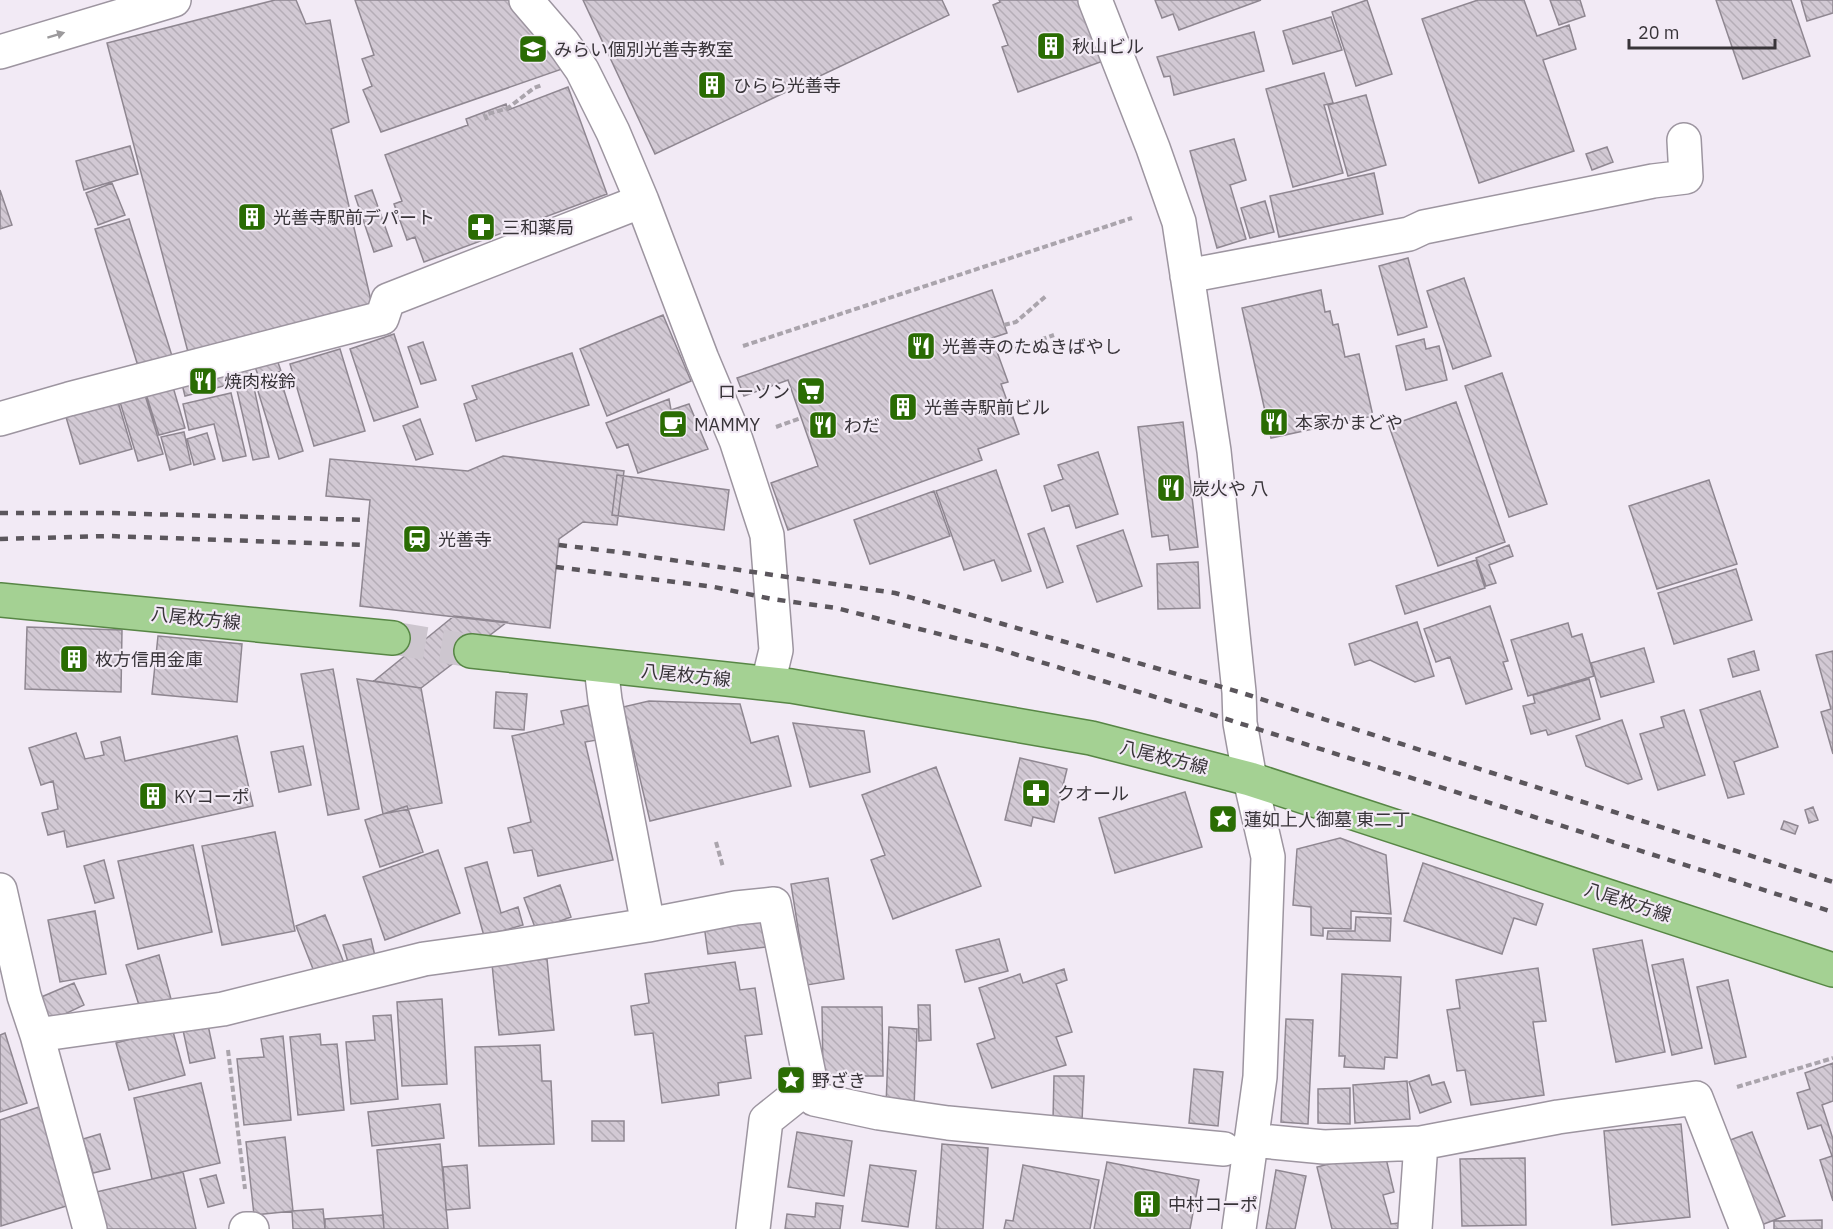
<svg xmlns="http://www.w3.org/2000/svg" width="1833" height="1229" viewBox="0 0 1833 1229" font-family="'IBM Plex Sans','Noto Sans JP',sans-serif">
	<defs>
		<pattern id="building-back-hatch" width="6" height="6" patternUnits="userSpaceOnUse" patternTransform="scale(1.5)"><rect width="6" height="6" fill="#d2c9d4"/><path d="M-1 5l2 2M0 0l6 6M5-1l2 2" fill="none" stroke="#b5adb7"/></pattern>
	</defs>
	<rect width="100%" height="100%" fill="#f2eaf5"/>
	<path fill="url(#building-back-hatch)" stroke="#8f8791" stroke-width="1.5" d="M275,0h21l10,24 24,-4 19,102 -18,7 41,176 -184,47 -81,-309z
		M355,0h158l52,68 -184,64 -18,-42 9,-4 -10,-27 12,-4z
		M583,0h359l7,15 -294,139z
		M999,0h82l22,61 -85,31 -16,-45 6,-2 -15,-40 7,-3z
		M1155,0h106l-82,30 -6,-16 -11,4z
		M1367,0l25,74 -36,12 -24,-74z
		M1478,0h46l13,36 32,-11 7,24 -33,11 31,91 -95,32 -57,-164z
		M1550,0h30l5,16 -26,9z
		M1716,0h75l19,56 -67,23z
		M1801,0h32v13l-26,8z
		M1331,17l11,33 -49,14 -10,-33z
		M1254,32l10,39 -90,24 -4,-19 -6,1 -7,-20z
		M1324,73l9,30 -9,2 19,68 -50,14 -27,-98z
		M568,87l39,107 -183,68 -9,-25 -8,3 -13,-36 8,-3 -17,-46 83,-30 -2,-6 40,-15 2,6z
		M1366,95l20,70 -38,11 -20,-71z
		M1234,139l12,41 -16,5 16,54 -29,9 -27,-97z
		M130,146l8,28 -54,16 -8,-29z
		M1607,147l6,15 -21,8 -6,-16z
		M1374,173l9,41 -104,23 -9,-41z
		M112,183l13,32 -27,10 -12,-32z
		M0,190l12,35 -12,4z
		M372,190l20,56 -18,6 -19,-56z
		M1265,201l9,31 -24,6 -9,-30z
		M129,219l43,137 -34,10 -43,-137z
		M1408,258l19,69 -29,8 -19,-69z
		M1464,278l27,78 -38,13 -26,-78z
		M992,290l15,43 -15,5 16,44 -7,2 18,50 -41,15 4,11 -194,70 -17,-47 47,-17 -30,-86 -44,16 -7,-18z
		M1321,290l4,22 5,-1 3,14 5,-1 7,33 14,-3 14,62 -102,22 -29,-130z
		M663,315l28,66 -84,35 -27,-67z
		M394,334l24,73 -44,14 -24,-72z
		M1424,339l2,10 13,-3 8,34 -41,10 -10,-44z
		M423,342l13,38 -15,4 -13,-37z
		M340,349l25,82 -51,15 -24,-82z
		M274,351l7,20 -22,7 -7,-20z
		M572,353l17,52 -113,36 -12,-37 13,-5 -5,-13z
		M248,360l21,97 -16,3 -22,-96z
		M226,365l5,19 -46,12 -5,-20z
		M1502,373l45,131 -38,13 -44,-131z
		M281,381l22,70 -24,8 -22,-71z
		M173,387l12,41 -26,7 -13,-41z
		M231,393l15,63 -23,5 -9,-37 -25,6 -6,-26z
		M145,395l18,59 -25,7 -18,-59z
		M669,399l2,11 18,-6 19,45 -70,24 -10,-29 -11,4 -11,-25z
		M118,402l14,47 -52,15 -14,-47z
		M1456,402l49,140 -67,24 -49,-140z
		M420,419l13,35 -17,6 -13,-34z
		M1183,422l15,125 -28,3 -2,-15 -16,2 -14,-110z
		M184,432l7,32 -21,6 -9,-33z
		M207,433l8,26 -21,6 -7,-26z
		M1098,452l20,62 -42,14 -7,-23 -17,6 -8,-25 19,-7 -5,-14z
		M503,456l121,15 -7,54 -34,-3 -24,17 -9,89 -190,-22 10,-106 -44,-4 4,-37 138,12z
		M996,470l35,101 -29,10 -8,-21 -30,10 -28,-79z
		M617,475l112,15 -5,40 -112,-15z
		M1709,480l28,84 -80,25 -28,-83z
		M934,491l16,45 -80,28 -16,-44z
		M1044,528l19,54 -16,6 -19,-54z
		M1123,530l19,56 -45,16 -20,-56z
		M1509,545l4,11 -24,9 7,18 -10,3 -10,-28z
		M1476,560l9,28 -80,26 -9,-28z
		M1198,562l2,46 -42,1 -1,-45z
		M1736,569l16,51 -78,24 -16,-51z
		M1490,606l18,55 -5,1 9,27 -46,15 -16,-47 -14,5 -12,-33z
		M454,616l53,6 -86,66 -47,-7z
		M1417,622l17,54 -19,6 -45,-22 -15,5 -6,-21z
		M1568,623l4,14 10,-3 12,42 -66,20 -17,-56z
		M27,627l95,3 -1,62 -96,-3z
		M158,636l84,8 -5,58 -85,-8z
		M1644,648l10,34 -53,15 -10,-34z
		M1754,651l5,19 -26,7 -5,-18z
		M1833,651v103l-12,-42 10,-3 -15,-54z
		M333,669l26,140 -31,6 -27,-141z
		M357,679l64,9 21,115 -59,11z
		M1589,679l11,40 -52,16 -2,-5 -15,4 -8,-28 12,-3 -2,-8z
		M1760,691l18,56 -44,15 10,32 -16,4 -28,-88z
		M496,692l31,2 -3,36 -30,-2z
		M649,701l91,3 11,39 27,-7 13,50 -141,35 -27,-114z
		M590,705l7,35 -12,2 28,118 -75,16 -6,-26 -18,3 -6,-25 23,-6 -19,-86 52,-12 -3,-13z
		M1684,710l21,65 -47,15 -18,-56 24,-7 -3,-10z
		M1622,720l20,59 -14,5 -42,-18 -10,-30z
		M793,723l71,8 6,41 -60,15z
		M76,733l9,26 19,-4 -3,-13 19,-5 5,24 112,-25 16,70 -186,41 -3,-16 -16,4 -6,-22 16,-4 -5,-28 -12,4 -12,-37z
		M303,746l8,39 -32,7 -8,-40z
		M1020,758l47,11 -13,53 -21,-5 -2,9 -26,-6z
		M936,767l45,119 -88,33 -22,-59 14,-5 -23,-60z
		M1185,792l17,55 -87,26 -16,-55z
		M407,806l16,46 -43,15 -15,-47z
		M1813,807l5,13 -9,3 -4,-13z
		M1784,821l14,5 -3,8 -14,-5z
		M275,832l20,99 -73,14 -20,-99z
		M1340,838l46,17 5,59 -40,-3v18l-28,-1v8l-12,-1v-28l-18,-2 4,-56z
		M193,845l19,87 -74,17 -20,-88z
		M438,850l22,63 -75,27 -22,-63z
		M104,860l10,38 -19,5 -11,-37z
		M487,862l14,51 17,-6 5,18 -39,11 -19,-68z
		M1423,863l120,41 -7,21 -22,-7 -12,36 -98,-33z
		M828,878l16,101 -37,6 -16,-101z
		M560,885l11,32 -35,13 -12,-32z
		M769,910l5,36 -66,8 -5,-36z
		M95,911l11,63 -46,8 -12,-62z
		M325,915l19,48 -29,11 -19,-48z
		M1356,917l35,1 -1,23 -63,-2 1,-8h27z
		M371,939l4,17 -27,6 -5,-17z
		M999,939l9,32 -43,11 -9,-32z
		M1642,940l23,112 -49,10 -23,-113z
		M159,955l12,44 -31,9 -14,-43z
		M547,959l7,71 -55,5 -7,-71z
		M1683,959l19,89 -30,7 -20,-90z
		M735,962l5,28 15,-2 7,46 -17,2 6,42 -33,5 1,12 -57,8 -9,-70 -18,2 -4,-29 18,-3 -4,-29z
		M1538,968l8,53 -13,1 11,73 -73,10 -6,-35 -8,1 -10,-61 13,-2 -4,-28z
		M1064,969l3,11 -11,4 16,48 -16,5 10,28 -74,23 -15,-44 18,-6 -16,-50 41,-14 3,9z
		M1342,974l59,3 -4,81 -12,-1 -1,12 -40,-2 1,-11h-6z
		M1728,980l18,77 -31,7 -18,-77z
		M74,983l10,22 -34,16 -11,-23z
		M442,999l5,85 -45,2 -5,-84z
		M918,1005h12l1,35 -12,1z
		M822,1007h60l1,69h-60z
		M391,1015l7,84 -47,5 -5,-62 29,-2 -2,-24z
		M1286,1019l27,1 -5,104 -27,-2z
		M208,1025l7,33 -25,5 -7,-33z
		M889,1027l28,2 -3,79 -28,-2z
		M172,1028l13,47 -56,15 -13,-47z
		M5,1033l22,70 -27,9v-77z
		M320,1034l1,11 16,-1 7,66 -46,5 -8,-78z
		M283,1036l8,84 -47,5 -7,-66 27,-2 -3,-18z
		M540,1045l2,36h9l3,63 -75,2 -4,-99z
		M1833,1063v38l-11,4 11,34v62l-13,-41 12,-4 -11,-31 -13,4 -11,-36 13,-4 -5,-16z
		M1194,1069l29,3 -5,54 -29,-3z
		M1429,1075l3,10 12,-3 7,20 -31,11 -11,-31z
		M1054,1076h30l-2,45 -29,-1z
		M1407,1081l3,38 -55,4 -2,-38z
		M201,1083l19,80 -68,16 -18,-81z
		M1350,1088v36l-32,-1v-34z
		M440,1104l4,34 -72,8 -4,-34z
		M42,1106l31,98 -72,22 -1,-106z
		M592,1121h32v20h-32z
		M1681,1124l9,93 -78,8 -8,-94z
		M797,1132l55,9 -8,55 -56,-9z
		M1752,1132l33,84 -29,11 -34,-84z
		M100,1134l10,35 -17,4 -10,-34z
		M285,1137l8,74 -39,4 -8,-73z
		M440,1144l8,85h-64l-7,-79z
		M942,1144l46,4 -5,81h-47z
		M1384,1150l10,42 -11,3 8,29 7,-1 2,6h-68l-15,-62z
		M1525,1158l1,67 -64,1 -2,-67z
		M1107,1162l92,18 -9,49h-96z
		M467,1165l3,43 -24,2 -3,-43z
		M870,1165l46,6 -8,56 -46,-6z
		M1023,1165l76,15 -9,49h-86l2,-9 7,1z
		M1276,1170l30,6 -11,53h-29z
		M183,1172l13,57h-92l-8,-37z
		M216,1175l8,28 -16,4 -8,-28z
		M816,1203l27,3 -3,23h-55l2,-15 28,3z
		M323,1209l2,20h-32l-1,-18z
		M383,1215l1,14h-59v-10z
		M1822,1220v9h-48v-8z"/>
	<g fill="none" stroke-linecap="round" stroke-linejoin="round">
		<path stroke="#cdc6cf" stroke-width="33" stroke-dasharray="33 16" stroke-linecap="butt" d="M393,638l78,13"/>
		<g stroke="#9d95a0" stroke-width="36">
			<path id="minor" d="M526,0l37,43 19,27 31,62 29,69 60,158 34,81 31,95 9,115 -8,33
				M1095,0l58,148 26,74 35,229 25,241 1,31 10,56 18,78 -8,220 -21,152
				M0,52l174,-52
				M1187,276l222,-42 15,-7 229,-46 33,-4 -2,-37
				M0,419l69,-20 313,-81 6,-18 254,-99
				M601,667l4,33 43,225
				M0,890l24,106 13,39 53,194
				M37,1035l186,-26 201,-50 73,-10 151,-24 88,-17 38,-4 40,195 65,14 69,10 276,26
				M1251,1140l73,7 97,-4 137,-26 138,-19 51,131
				M246,1229h6
				M753,1229l13,-109 45,-36
				M1415,1229l6,-86"/>
		</g>
		<g stroke="#578645" stroke-width="36">
			<path id="major" d="M0,600l393,38
				M471,651l320,35 300,52 159,41 583,191"/>
		</g>
		<path stroke="#aaa4ac" stroke-width="4" stroke-dasharray="6 3" stroke-linecap="butt" d="M487,120l-2,-5 23,-7 26,-20 8,-3
			M1004,325l12,-3 30,-26
			M743,346l389,-128
			M1007,352l47,-17
			M776,427l25,-9
			M716,842l7,25
			M228,1050l17,139
			M1737,1087l96,-29"/>
		<use href="#minor" stroke="#fff" stroke-width="33"/>
		<use href="#major" stroke="#a4d193" stroke-width="33"/>
		<path stroke="#5b565c" stroke-width="4.5" stroke-dasharray="8 8" stroke-linecap="butt" d="M0,513h108l260,7
			M0,539l109,-3 257,9
			M559,545l59,7 277,41 344,99 594,190
			M556,567l158,20 58,12 64,9 159,40 203,62 635,202"/>
	</g>
	<defs><path id="oneway-solid" d="M-6-.8H1V-3.2L6.5 0L1 3.2V.8H-6Z" transform="scale(1.5)"/></defs>
	<use fill="#9c9a9c" href="#oneway-solid" transform="translate(56 35) rotate(-17)"/>
	<defs>
		<g id="building-square" transform="scale(1.5)"><rect x="-9" y="-9" width="18" height="18" rx="4" fill="#2a6c03" stroke="#f2eaf5"/><path d="M-4-6H4V6H1V3H-1V6H-4ZM-2.5-4.3h1.7v1.8h-1.7ZM.8-4.3h1.7v1.8H.8ZM-2.5-1h1.7V.8h-1.7ZM.8-1h1.7V.8H.8Z" fill="#fff"/></g>
		<g id="school-square" transform="scale(1.5)"><rect x="-9" y="-9" width="18" height="18" rx="4" fill="#2a6c03" stroke="#f2eaf5"/><path d="M0-5L7-2L0 1L-7-2ZM-4 1L0 2.5L4 1V4Q0 6-4 4Z" fill="#fff"/></g>
		<g id="pharmacy-square" transform="scale(1.5)"><rect x="-9" y="-9" width="18" height="18" rx="4" fill="#2a6c03" stroke="#f2eaf5"/><path d="M-2-6h4v4h4v4h-4v4h-4v-4h-4v-4h4Z" fill="#fff"/></g>
		<g id="restaurant-square" transform="scale(1.5)"><rect x="-9" y="-9" width="18" height="18" rx="4" fill="#2a6c03" stroke="#f2eaf5"/><path d="M-5-6h1v4h1v-4h1v4h1v-4h1v5L-1.5 .5V6h-2V.5L-5-1ZM5-6V6H3V1.5H1.5Q1.5-4 5-6Z" fill="#fff"/></g>
		<g id="supermarket-square" transform="scale(1.5)"><rect x="-9" y="-9" width="18" height="18" rx="4" fill="#2a6c03" stroke="#f2eaf5"/><path d="M-6-5.5h2.5l.6 2H6L4.5 2H-2.5L-4.4-4H-6ZM-1.5 3.2a1.3 1.3 0 1 0 .1 0ZM3 3.2a1.3 1.3 0 1 0 .1 0Z" fill="#fff"/></g>
		<g id="cafe-square" transform="scale(1.5)"><rect x="-9" y="-9" width="18" height="18" rx="4" fill="#2a6c03" stroke="#f2eaf5"/><path d="M-5.5-4.5H6V0H3Q3 3.5 0 3.5H-2.5Q-5.5 3.5-5.5 0ZM3-3.2v2h1.7v-2ZM-6 4.5H4V6H-6Z" fill="#fff"/></g>
		<g id="station-square" transform="scale(1.5)"><rect x="-9" y="-9" width="18" height="18" rx="4" fill="#2a6c03" stroke="#f2eaf5"/><path d="M-3-6H3Q5-6 5-4V2Q5 4 3 4L4.5 6H3L1.5 4h-3L-3 6H-4.5L-3 4Q-5 4-5 2V-4Q-5-6-3-6ZM-3.5-4v3h7v-3ZM-3.5 1v1.5H-2V1ZM2 1v1.5H3.5V1Z" fill="#fff"/></g>
		<g id="sight-square" transform="scale(1.5)"><rect x="-9" y="-9" width="18" height="18" rx="4" fill="#2a6c03" stroke="#f2eaf5"/><path d="M0-6L1.8-2.2L6-1.7L2.9 1.2L3.7 5.4L0 3.3L-3.7 5.4L-2.9 1.2L-6-1.7L-1.8-2.2Z" fill="#fff"/></g>
	</defs>
	<g fill-rule="evenodd">
		<use href="#building-square" x="1051" y="46"/>
		<use href="#school-square" x="533" y="49"/>
		<use href="#building-square" x="712" y="85"/>
		<use href="#building-square" x="252" y="217"/>
		<use href="#pharmacy-square" x="481" y="227"/>
		<use href="#restaurant-square" x="921" y="346"/>
		<use href="#restaurant-square" x="203" y="381"/>
		<use href="#supermarket-square" x="811" y="391"/>
		<use href="#building-square" x="903" y="407"/>
		<use href="#restaurant-square" x="1274" y="422"/>
		<use href="#cafe-square" x="673" y="424"/>
		<use href="#restaurant-square" x="823" y="425"/>
		<use href="#restaurant-square" x="1171" y="488"/>
		<use href="#station-square" x="417" y="539"/>
		<use href="#building-square" x="74" y="659"/>
		<use href="#pharmacy-square" x="1036" y="793"/>
		<use href="#building-square" x="153" y="796"/>
		<use href="#sight-square" x="1223" y="819"/>
		<use href="#sight-square" x="791" y="1080"/>
		<use href="#building-square" x="1147" y="1204"/>
	</g>
	<g text-anchor="middle" dominant-baseline="central" stroke-width="4.5" stroke-linejoin="round" paint-order="stroke">
		<g font-size="18" fill="#383439" stroke="#f2eaf5" text-anchor="start">
			<text x="1072" y="46">秋山ビル</text>
			<text x="554" y="49">みらい個別光善寺教室</text>
			<text x="733" y="85">ひらら光善寺</text>
			<text x="273" y="217">光善寺駅前デパート</text>
			<text x="502" y="227">三和薬局</text>
			<text x="942" y="346">光善寺のたぬきばやし</text>
			<text x="224" y="381">焼肉桜鈴</text>
			<text x="790" y="391" text-anchor="end">ローソン</text>
			<text x="924" y="407">光善寺駅前ビル</text>
			<text x="1295" y="422">本家かまどや</text>
			<text x="694" y="424">MAMMY</text>
			<text x="844" y="425">わだ</text>
			<text x="1192" y="488">炭火や 八</text>
			<text x="438" y="539">光善寺</text>
			<text x="95" y="659">枚方信用金庫</text>
			<text x="1057" y="793">クオール</text>
			<text x="174" y="796">KYコーポ</text>
			<text x="1244" y="819">蓮如上人御墓 東二丁</text>
			<text x="812" y="1080">野ざき</text>
			<text x="1168" y="1204">中村コーポ</text>
		</g>
		<g font-size="18" fill="#383439" stroke="#f2eaf5">
			<text transform="translate(196 618) rotate(6)">八尾枚方線</text>
			<text transform="translate(686 675) rotate(6)">八尾枚方線</text>
			<text transform="translate(1164 757) rotate(14)">八尾枚方線</text>
			<text transform="translate(1628 902) rotate(18)">八尾枚方線</text>
		</g>
	</g>
	<path d="M1629 39v9h146v-9" fill="none" stroke="#383439" stroke-width="3"/>
	<text x="1638" y="39" font-size="18" fill="#383439" stroke="#f2eaf5" stroke-width="4.5" paint-order="stroke">20 m</text>
</svg>
